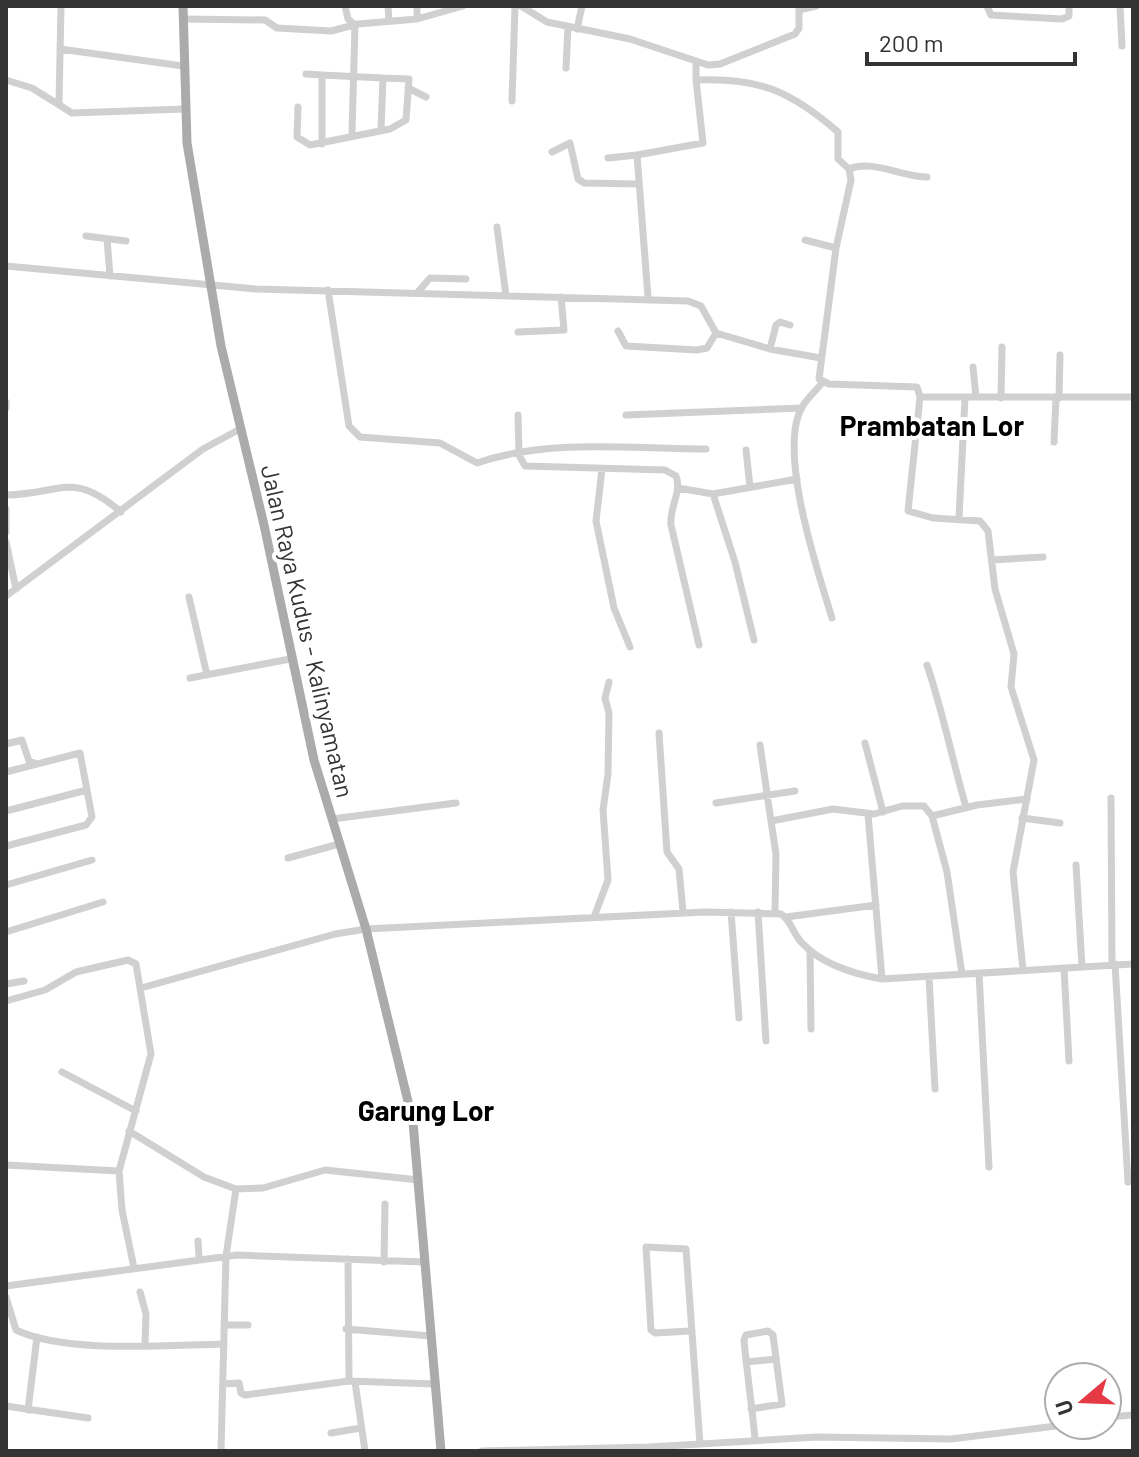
<svg xmlns="http://www.w3.org/2000/svg" width="1139" height="1457" viewBox="0 0 1139 1457" font-family="Barlow,sans-serif">
	<rect width="100%" height="100%" fill="#fff"/>
	<g fill="none" stroke-linecap="round" stroke-linejoin="round">
		<path stroke="#d0d0d0" stroke-width="7" d="M345,6l3,13 7,6 -3,108
			M388,6l1,15
			M521,6l26,16 83,17 66,22
			M799,6v22l-4,6 -75,30 -12,1 -12,-4v19c62,-3 95,11 142,52v27l11,10 2,11 -15,68 -17,131 10,5 88,3 3,10 -12,114 25,7 47,3 8,10 7,58 19,65 -3,33 23,73 -21,112 10,98
			M987,6l4,9 71,4 7,-3v-10
			M1120,6l2,40
			M799,10l17,-4
			M183,19l82,1 12,8 54,3 27,-7 59,-5 46,-13
			M417,19v-13
			M577,29l5,-23
			M60,49l123,17
			M566,68l2,-41
			M306,74l16,1
			M6,80l26,8 40,25 112,-4
			M408,88l18,9
			M512,101l3,-95
			M59,103l2,-97
			M298,107l-1,30 13,8 80,-16 16,-9 3,-41 -26,-1 -2,52
			M322,144v-69l61,3
			M552,152l18,-9 8,36 6,4 53,1
			M608,158l29,-3
			M849,169c24,-10 53,8 78,8
			M497,227l9,69
			M86,236l40,5
			M107,239l3,37
			M805,240l31,8
			M6,266l250,23 432,12 13,5 15,27 54,16 51,9
			M328,290l21,136 11,11 80,6 37,20c73,-25 153,-14 229,-14
			M417,293l13,-15 36,1
			M648,297l-11,-142 66,-12 -7,-63
			M618,331l8,15 71,4 10,-2 9,-15
			M518,332l46,-2 -3,-33
			M770,349l6,-24 4,-3 10,3
			M973,367l3,30
			M822,383c-6,8 -15,15 -20,24 -25,44 16,165 30,211
			M920,397h213
			M1001,398l1,-51
			M1059,398l1,-43
			M6,402v6
			M518,415l1,40 6,11 140,4 11,6c6,16 -7,32 -5,49l28,120
			M626,415l176,-7
			M1054,442l2,-44
			M746,450l4,37
			M602,469l-6,52 18,87 16,39
			M678,488l35,6 84,-15
			M713,494l22,68 19,78
			M6,495c56,-1 66,-25 115,17
			M6,509v23
			M959,518l6,-120
			M6,542l10,47
			M992,560l51,-3
			M6,596l197,-147 37,-20
			M189,597l18,78
			M927,665c16,47 25,94 39,142
			M190,678l100,-19
			M659,733l8,119 12,17 4,43
			M865,743l18,69
			M6,744l16,-4 7,21 6,2
			M760,745l11,76
			M6,772l74,-19 12,64 -6,8 -80,21
			M1111,798l1,167
			M716,803l79,-12
			M6,811l81,-21
			M868,814l14,165
			M1022,818l38,5
			M332,819l124,-16
			M288,858l51,-14
			M1076,865l6,102
			M6,885l86,-25
			M731,912l8,106
			M758,912l8,129
			M775,912l1,-58 -5,-33 62,-12 41,5 28,-8h22l8,10
			M594,917l14,-37 -5,-70 5,-36 1,-61 -4,-15 4,-16
			M786,917l90,-12
			M6,932l97,-30
			M810,951l1,78
			M1115,964l13,218
			M1064,968l5,93
			M979,973l10,194
			M962,974l-15,-102 -15,-56 45,-11 50,-6
			M929,977l6,112
			M6,984l18,-3
			M141,988l194,-54 31,-5 339,-17 76,2c11,7 12,21 22,30 20,21 51,30 79,35l251,-15
			M6,1001l39,-11 31,-18 52,-12 8,4 15,90 -32,117 3,39 12,58
			M62,1072l74,39
			M129,1131l75,46 32,12 27,-1 62,-18 94,10
			M6,1165l113,6
			M198,1241l1,16
			M348,1259l1,122 85,3
			M384,1262l1,-58
			M6,1286l231,-31 187,7
			M140,1292l6,22 -1,30
			M6,1297l10,33c51,24 150,15 208,14
			M224,1325h24
			M346,1329l85,7
			M690,1331l-35,2 -4,-3 -5,-83 40,2 14,195
			M746,1362l30,-3
			M355,1382l10,69
			M223,1384l16,-1 2,10 4,2 104,-14
			M6,1406l82,12
			M751,1409l31,-5 -9,-69 -5,-4 -22,4 -2,5c3,33 8,66 11,99
			M28,1410l9,-73
			M1107,1417l26,-2
			M331,1433l30,-5
			M221,1451l5,-195 10,-67
			M482,1451l167,-4 168,-10 134,2 113,-14"/>
		<path stroke="#ababab" stroke-width="9" d="M183,6l4,137 34,203 43,179 50,235 52,169 47,193 28,329"/>
	</g>
	<g text-anchor="middle" dominant-baseline="central" stroke-width="8" stroke-linejoin="round" paint-order="stroke">
		<g font-size="24" fill="#333" stroke="#fff">
			<text transform="translate(308 631) rotate(77)">Jalan Raya Kudus - Kalinyamatan</text>
		</g>
		<g font-size="28" font-weight="bold" fill="#000" stroke="#fff">
			<text x="932" y="425">Prambatan Lor</text>
			<text x="426" y="1110">Garung Lor</text>
		</g>
	</g>
	<rect width="1139" height="1457" fill="none" stroke="#333333" stroke-width="16"/>
	<g transform="translate(1083 1401) rotate(251)"><circle r="38" fill="#ffffff" stroke="#adadad" stroke-width="2"/>
	<path d="M0-6L14 30L0 20L-14 30Z" fill="#e63946"/>
	<text y="-12" font-size="22" font-weight="bold" text-anchor="middle" fill="#333333">U</text>
	</g>
	<path d="M867 52v12h208v-12" fill="none" stroke="#333333" stroke-width="4"/>
	<text x="879" y="52" font-size="24" fill="#333333" stroke="#ffffff" stroke-width="6" paint-order="stroke">200 m</text>
</svg>
